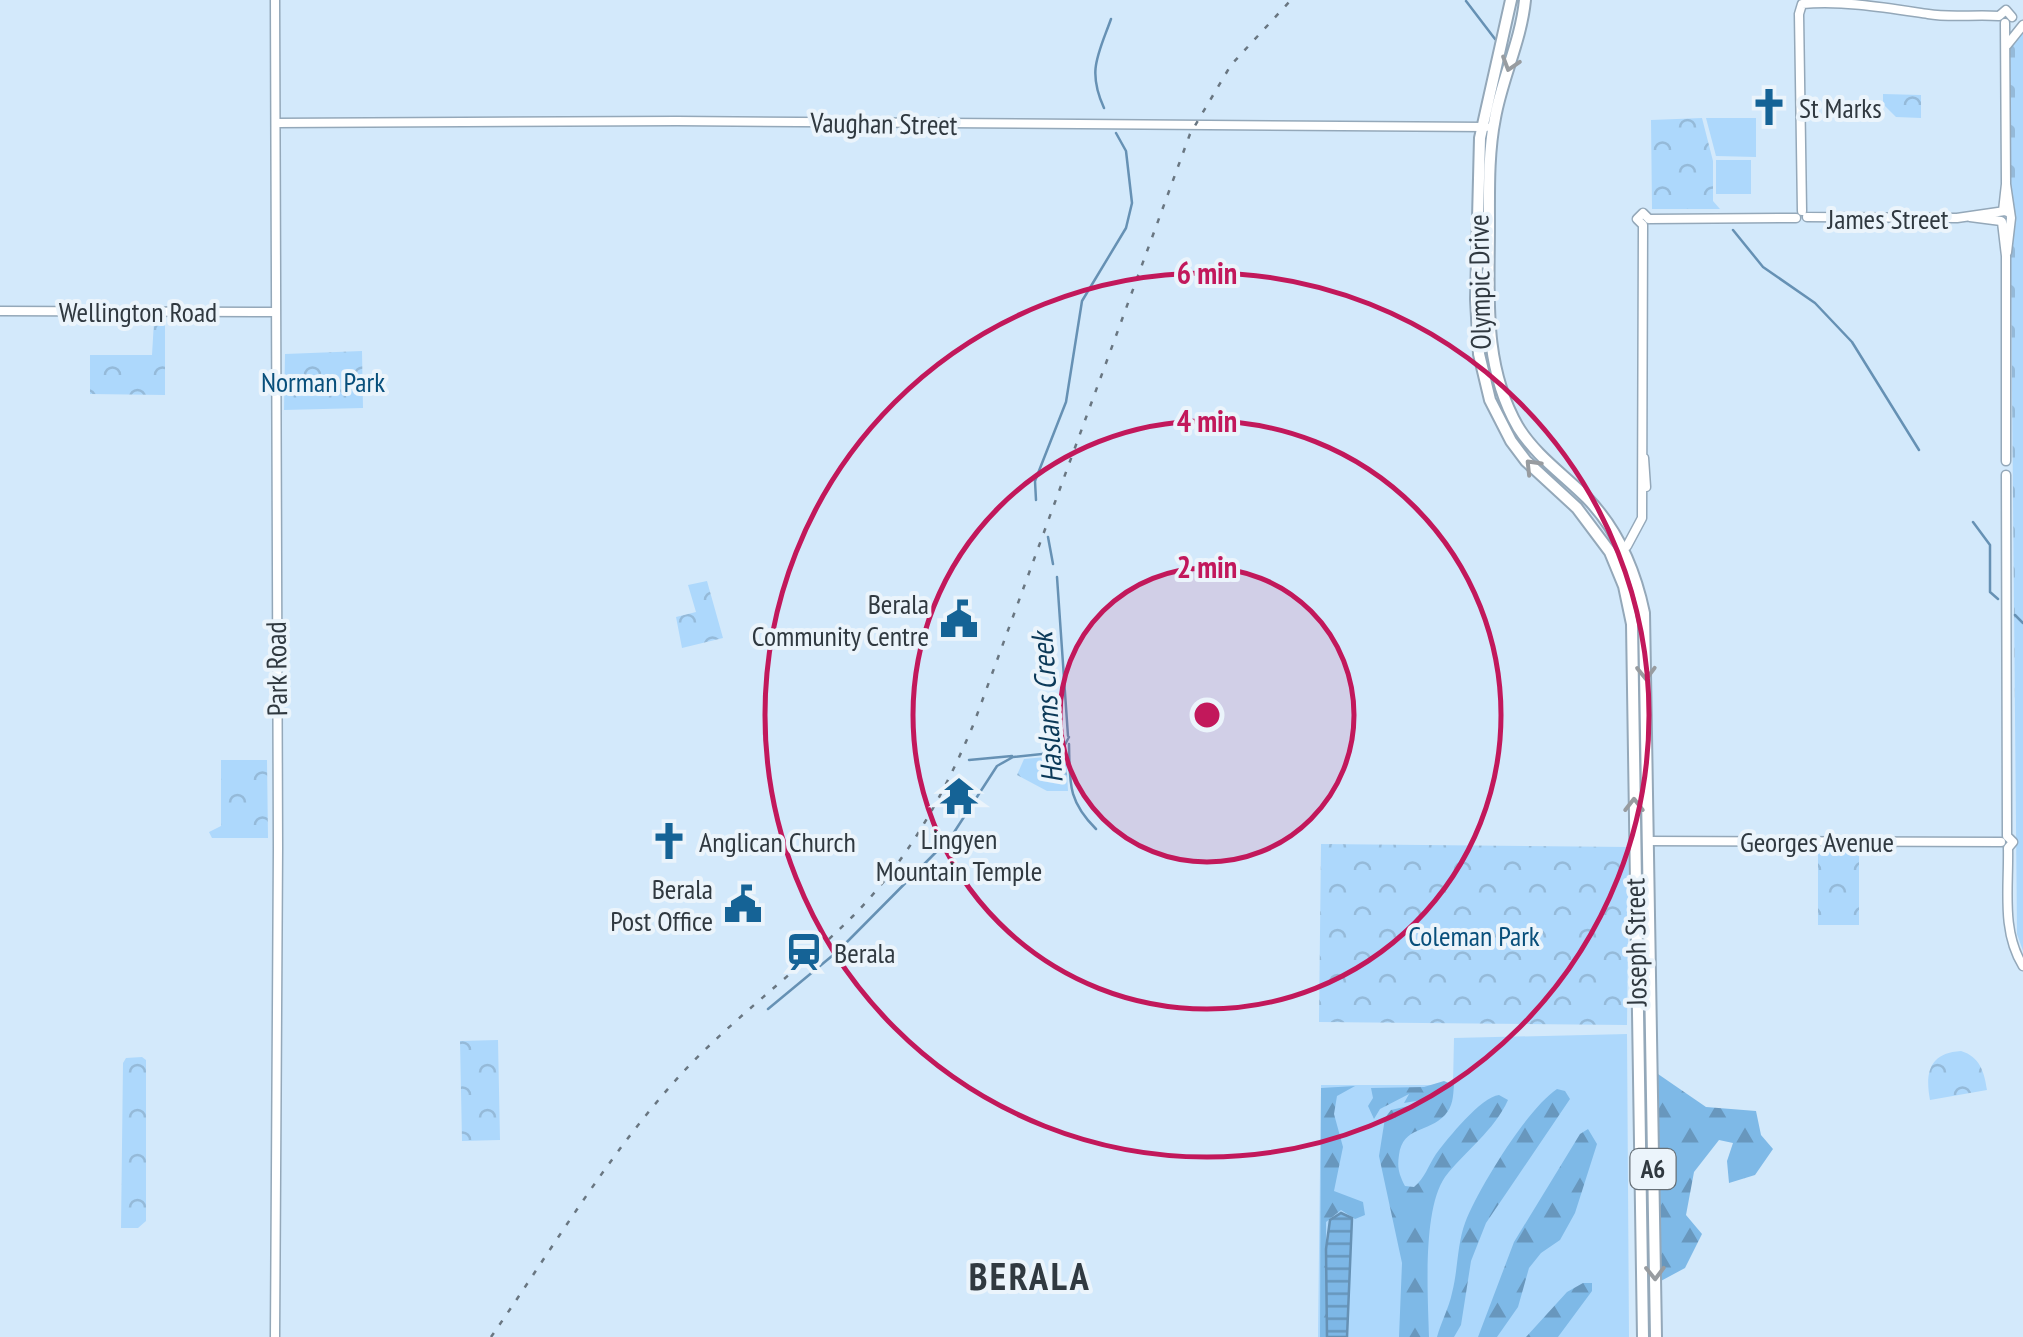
<svg xmlns="http://www.w3.org/2000/svg" width="2023" height="1337" viewBox="0 0 2023 1337" font-family="'PT Sans Narrow',sans-serif">
	<defs>
		<pattern id="forest-firs" width="22" height="20" patternUnits="userSpaceOnUse" patternTransform="scale(2.5)"><rect width="22" height="20" fill="#7eb9e7"/><path d="M5 1l3.5 6h-7zM16 11l3.5 6h-7z" fill="#6897bd"/></pattern>
		<pattern id="cemetery-stones" width="16" height="16" patternUnits="userSpaceOnUse" patternTransform="scale(2.5)"><rect width="16" height="16" fill="#add8fc"/><path d="M2 7V4a2 2 0 0 1 4 0v3zM10 15v-3a2 2 0 0 1 4 0v3z" fill="#95bad9"/></pattern>
		<pattern id="park-crowns" width="20" height="18" patternUnits="userSpaceOnUse" patternTransform="scale(2.5)"><rect width="20" height="18" fill="#add8fc"/><path d="M2 6a3 3 0 1 1 6 0M12 15a3 3 0 1 1 6 0" fill="none" stroke="#95bad9"/></pattern>
		<pattern id="water-rules" width="6" height="5" patternUnits="userSpaceOnUse" patternTransform="scale(2.5)"><rect width="6" height="5" fill="#7db7e6"/><path d="M0 2.5h6" fill="none" stroke="#6796bc"/></pattern>
	</defs>
	<rect width="100%" height="100%" fill="#d3e9fb"/>
	<path fill="#add8fc" d="M1706,118h50v39l-40,-1z
		M1716,160h35v34h-35z
		M1627,1034l2,303h-311l3,-252h132l1,-47z"/>
	<path fill="url(#forest-firs)" d="M1658,1074l48,33 50,4 5,24 12,14 -18,26 -26,8 -2,-22 6,-18 -14,-3 -25,32 -8,43 16,19 -17,34 -26,14z
		M1444,1081l10,4c-1,12 -1,21 -9,30 -17,18 -42,11 -46,40 -2,13 0,19 6,31l9,1c11,-9 14,-21 22,-33 12,-16 45,-57 63,-59l9,5c-14,31 -42,50 -63,77 -23,33 -17,120 -16,160h-30l3,-74 -23,-107 6,-38 6,-8 26,-6 5,-4 -18,3 5,-9 -29,15 -6,10 -6,-13 5,-8 -2,-10 53,-1z
		M1355,1086l-18,10 -3,18 9,33 -9,44 29,11 2,13 -10,4 -14,-9 -15,12v115h-6l1,-249z
		M1557,1089l8,2 5,8 -84,124 -15,38 -10,64 -7,12h-17c4,-15 12,-29 15,-44 6,-23 5,-48 13,-70 13,-34 62,-114 92,-134z
		M1588,1129l9,15 -22,69 -15,27 -19,13 -12,15 -11,39 -21,30h-19l36,-95 66,-108z
		M1583,1283h9v8l-34,46h-32l41,-45z"/>
	<path fill="url(#cemetery-stones)" d="M2023,31v920l-6,-17 -8,-874 1,-14z"/>
	<path fill="url(#park-crowns)" d="M1883,94l38,1v23l-25,-1 -13,-13z
		M1702,118l11,43v40l7,8h-68l-1,-89z
		M154,321h11v74l-75,-1v-39h62z
		M362,351l1,57 -79,2 1,-56z
		M707,581l16,57 -41,10 -6,-31 20,-5 -8,-27z
		M1066,755l2,36h-21l-30,-16 7,-16z
		M221,760h46l1,78h-56l-3,-6 12,-6z
		M1321,844l308,3 -2,178 -308,-3z
		M1859,850v75h-41v-74z
		M498,1040l2,100 -38,1 -2,-100z
		M1961,1051c19,6 23,20 26,39l-57,10c-5,-27 -1,-47 31,-49z
		M142,1057l4,3v161l-8,7h-17l2,-165 3,-5z"/>
	<path fill="url(#water-rules)" stroke="#6691b4" stroke-width="2.5" d="M1341,1213l11,5 -5,119h-20l-1,-88 4,-29z"/>
	<g fill="none" stroke-linecap="round" stroke-linejoin="round">
		<path stroke="#6691b4" stroke-width="2.5" d="M1466,1l29,38
			M1104,108c-17,-37 -6,-53 7,-89
			M1733,230l30,37 52,36 37,39 67,108
			M1036,500l-1,-19 31,-79 16,-101 44,-73 6,-25 -6,-52 -10,-18
			M1973,522l17,23v47l8,7
			M1048,537l5,27
			M1057,577l11,159
			M2015,615l8,8
			M1069,744c1,38 -2,56 27,85
			M969,760l43,-4
			M768,1009l70,-58 113,-114 46,-71 16,-9 48,-5 8,-15"/>
		<g stroke="#94a8b9" stroke-width="11">
			<path id="secondary" d="M1799,14l3,-10c40,-4 86,4 126,10 23,4 48,0 71,2l7,-6 6,7
				M1799,14l3,197
				M2005,23l1,161 5,34 -4,34
				M2007,45l16,-20
				M276,123l401,-2 809,6
				M2003,211l3,-27
				M1807,217l150,1 48,-7 5,2
				M1970,217l31,4
				M1649,219l147,-1
				M2002,222l4,34v205
				M0,311l275,1
				M1644,458l2,29
				M2006,475l1,361 6,6 -5,6c1,39 -7,83 15,118
				M1627,546l15,-28 1,-293 -6,-6 6,-6 6,6
				M1622,580l2,-8 -4,-17 5,-7
				M1647,841l354,1
				M275,1337l3,-489 -3,-848"/>
		</g>
		<g stroke="#94a8b9" stroke-width="14">
			<path id="highway" d="M1511,0l-31,138 -4,161 3,55 11,46 21,41 15,20 51,47 33,44 14,34 8,38 11,713
				M1525,0c-4,41 -23,78 -30,118 -7,35 -6,72 -6,107 0,69 -7,140 29,202 18,29 45,47 69,71 31,32 48,72 57,115l12,724"/>
		</g>
		<use href="#secondary" stroke="#fff" stroke-width="8"/>
		<use href="#highway" stroke="#fff" stroke-width="10"/>
		<path stroke="#697681" stroke-width="2.5" stroke-dasharray="5 10" stroke-linecap="butt" d="M491,1337c62,-89 119,-186 193,-266 53,-56 115,-101 169,-155 55,-56 91,-121 121,-193l216,-589 41,-69 60,-65"/>
	</g>
	<defs><path id="oneway-chevron" d="M-2-3.5L2.5 0L-2 3.5" fill="none" stroke-width="1.6" stroke-linecap="round" stroke-linejoin="round" transform="scale(2.5)"/></defs>
	<g stroke="#989ca0">
		<use href="#oneway-chevron" transform="translate(1510 64) rotate(107)"/>
		<use href="#oneway-chevron" transform="translate(1532 466) rotate(-134)"/>
		<use href="#oneway-chevron" transform="translate(1646 673) rotate(89)"/>
		<use href="#oneway-chevron" transform="translate(1634 805) rotate(-90)"/>
		<use href="#oneway-chevron" transform="translate(1655 1273) rotate(89)"/>
	</g>
	<circle cx="1207" cy="715" r="147" fill="#c2185b" fill-opacity=".12"/>
	<g fill="none" stroke="#c2185b" stroke-width="5">
		<circle cx="1207" cy="715" r="147"/>
		<circle cx="1207" cy="715" r="294"/>
		<circle cx="1207" cy="715" r="442"/>
	</g>
	<defs>
		<g id="church-bare" transform="scale(3)"><path d="M-1.2-6h2.4v3.5h3.3v2.4h-3.3V6h-2.4V-.1h-3.3v-2.4h3.3Z" fill="#156396" stroke="#ebf4fb" stroke-width="2.5" paint-order="stroke"/></g>
		<g id="civic-bare" transform="scale(3)"><path d="M-.6-6.5H3V-4.5H.6V-3L4-1V1h2V6H-6V1h2V-1L-.6-3ZM-1.2 2.5V6h2.4V2.5Z" fill="#156396" stroke="#ebf4fb" stroke-width="2.5" paint-order="stroke"/></g>
		<g id="temple-bare" transform="scale(3)"><path d="M0-6L5-2H3V0L6.5 2.5H4V6H1.5V3h-3V6H-4V2.5H-6.5L-3 0V-2H-5Z" fill="#156396" stroke="#ebf4fb" stroke-width="2.5" paint-order="stroke"/></g>
		<g id="station-bare" transform="scale(3)"><path d="M-3-6H3Q5-6 5-4V2Q5 4 3 4L4.5 6H3L1.5 4h-3L-3 6H-4.5L-3 4Q-5 4-5 2V-4Q-5-6-3-6ZM-3.5-4v3h7v-3ZM-3.5 1v1.5H-2V1ZM2 1v1.5H3.5V1Z" fill="#156396" stroke="#ebf4fb" stroke-width="2.5" paint-order="stroke"/></g>
	</defs>
	<g fill-rule="evenodd">
		<use href="#church-bare" x="1769" y="107"/>
		<use href="#civic-bare" x="959" y="619"/>
		<use href="#temple-bare" x="959" y="796"/>
		<use href="#church-bare" x="669" y="841"/>
		<use href="#civic-bare" x="743" y="904"/>
		<use href="#station-bare" x="804" y="952"/>
	</g>
	<g text-anchor="middle" dominant-baseline="central" stroke-width="8" stroke-linejoin="round" paint-order="stroke">
		<rect fill="#ebf4fb" stroke="#687178" stroke-width="2.5" x="1630.5" y="1149" width="45" height="40" rx="8"/>
		<g font-size="25" font-weight="bold" fill="#303940">
			<text x="1653" y="1169">A6</text>
		</g>
		<g font-size="28" fill="#303940" stroke="#ebf4fb" text-anchor="start">
			<text x="1799" y="107">St Marks</text>
			<text x="929" y="603" text-anchor="end">Berala<tspan x="929" dy="32">Community Centre</tspan></text>
			<text x="959" y="838" text-anchor="middle">Lingyen<tspan x="959" dy="32">Mountain Temple</tspan></text>
			<text x="699" y="841">Anglican Church</text>
			<text x="713" y="888" text-anchor="end">Berala<tspan x="713" dy="32">Post Office</tspan></text>
			<text x="834" y="952">Berala</text>
		</g>
		<g font-size="28" fill="#303940" stroke="#ebf4fb">
			<text transform="translate(884 123) rotate(1)">Vaughan Street</text>
			<text x="1888" y="218">James Street</text>
			<text transform="translate(1479 282) rotate(-91)">Olympic Drive</text>
			<text x="138" y="311">Wellington Road</text>
			<text transform="translate(276 669) rotate(-91)">Park Road</text>
			<text x="1817" y="841">Georges Avenue</text>
			<text transform="translate(1635 942) rotate(-91)">Joseph Street</text>
		</g>
		<g font-size="28" fill="#084f7b" stroke="#ebf4fb">
			<text x="323" y="381">Norman Park</text>
			<text x="1474" y="935">Coleman Park</text>
		</g>
		<g font-size="30" font-style="italic" fill="#0b3958" stroke="#ebf4fb">
			<text transform="translate(1046 708) rotate(-94)">Haslams Creek</text>
		</g>
		<g font-size="38" font-weight="bold" letter-spacing="2.5" fill="#303940" stroke="#ebf4fb">
			<text x="1030" y="1275">BERALA</text>
		</g>
	</g>
	<circle cx="1207" cy="715" r="15" fill="#c2185b" stroke="#ebf4fb" stroke-width="5"/>
	<g font-size="30" text-anchor="middle" font-weight="bold" fill="#c2185b" stroke="#ebf4fb" stroke-width="8" stroke-linejoin="round" paint-order="stroke">
		<text x="1207" y="284">6 min</text>
		<text x="1207" y="432">4 min</text>
		<text x="1207" y="578">2 min</text>
	</g>
</svg>
